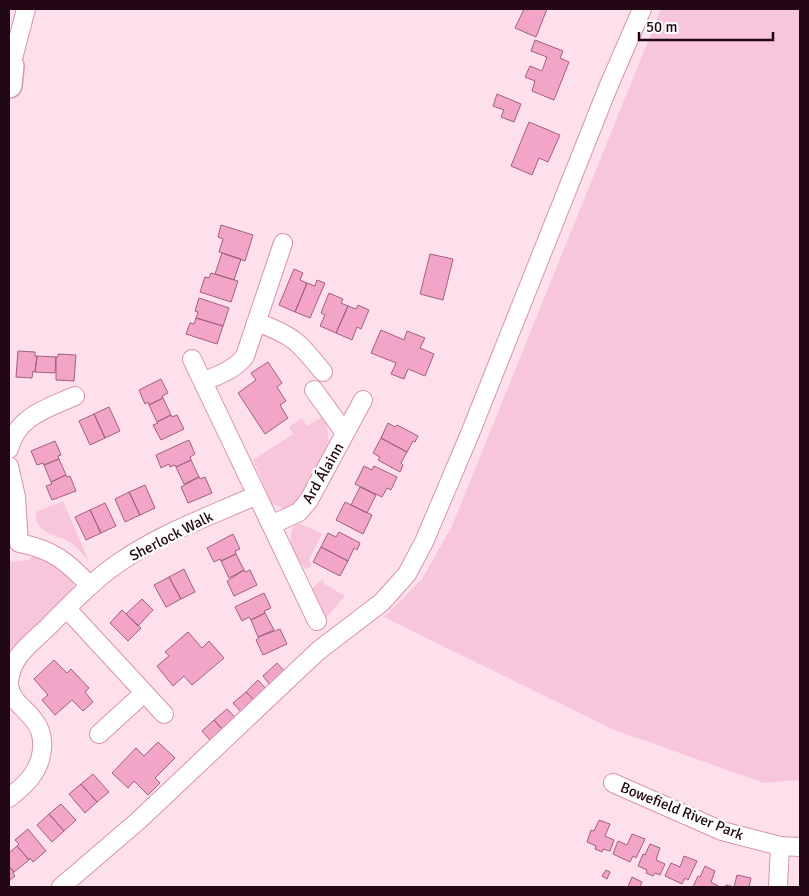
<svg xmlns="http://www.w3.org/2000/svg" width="809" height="896" viewBox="0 0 809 896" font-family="Signika,sans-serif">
	<rect width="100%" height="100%" fill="#fee0ec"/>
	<path fill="#f8c6db" d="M661,9h139v771l-36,3 -152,-54 -228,-112 38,-38 30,-53z
		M322,417l5,8 2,17 -3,11 -25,44 -10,8 -8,3 -11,-4 -19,-44 40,-26 -4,-7 13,-9 5,8z
		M63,501l25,58c-7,-4 -10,-12 -17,-16 -14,-9 -38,-9 -35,-31z
		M297,523l14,5 11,6 -13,26 3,6 -5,3c-9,-4 -19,-25 -16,-35 0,-4 4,-8 6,-11z
		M34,555c17,6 35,13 40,32l-6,9 -59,58v-92l20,-2z
		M324,579l-1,4 22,13 -19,22 -14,-27 3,-6z"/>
	<path fill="#f3a5c8" stroke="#a15f7e" d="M524,9h23l-11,28 -21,-9z
		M535,40l28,11 -3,7 9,4 -15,38 -22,-9 3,-10 -10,-4 5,-11 12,5 5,-14 -16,-6z
		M497,94l24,10 -7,18 -13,-5 3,-7 -11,-4z
		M529,122l31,13 -12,27 -9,-4 -7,17 -21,-9z
		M221,225l32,10 -8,26 -26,-9 4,-13 -5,-2z
		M222,253l19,6 -7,21 -19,-6z
		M430,254l23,5 -10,41 -23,-6z
		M294,269l9,4 -3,7 7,3 -12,29 -16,-7z
		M211,273l27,8 -7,21 -31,-10 5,-15 4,1z
		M317,280l8,3 -15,35 -15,-6 12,-29 8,3z
		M329,293l14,6 -2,4 7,3 -12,27 -16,-7 5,-11 -4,-2z
		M199,298l30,10 -6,18 -27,-8 2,-6 -3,-1z
		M358,305l11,5 -8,19 -4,-2 -5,13 -16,-7 12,-27 8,3z
		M196,318l27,8 -6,18 -31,-10 4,-11 4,1z
		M381,330l23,10 3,-9 18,7 -5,10 14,6 -9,22 -17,-7 -4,10 -13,-5 5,-11 -25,-10z
		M18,351l17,1v4h2l-2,16 -2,-1 -1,7 -16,-1z
		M58,354l18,1 -2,26 -18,-1v-23h2z
		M37,356l19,1 -1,16 -20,-1z
		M268,362l14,21 -5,4 9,14 -6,4 8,13 -23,16 -27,-41 18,-13 -5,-7z
		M161,379l7,14 -6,3 1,2 -14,7 -1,-3 -3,2 -6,-14z
		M163,398l8,17 -14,7 -8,-17z
		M109,407l11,24 -15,7 -11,-24z
		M94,414l11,24 -15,7 -11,-24z
		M171,415l1,2 5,-2 7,14 -23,11 -8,-15 5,-2 -1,-1z
		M388,423l7,4 2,-2 21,11 -3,6 -2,-1 -6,11 -26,-14z
		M381,438l26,14 -6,11 2,2 -3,7 -22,-12 2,-3 -7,-4z
		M189,440l6,14 -5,3 1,3 -15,7 -1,-2 -5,2 -1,-3 -8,4 -5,-13z
		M55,441l6,14 -3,1 1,3 -15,6 -1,-2 -6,2 -6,-14z
		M59,459l7,16 -15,7 -7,-17z
		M191,460l8,17 -15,7 -8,-17z
		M364,466l8,4 2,-4 23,11 -6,13 -4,-2 -5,9 -27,-13z
		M66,475l1,2 3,-1 6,15 -24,9 -6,-14 6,-2 -1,-2z
		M199,477l1,2 5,-2 7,16 -24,10 -7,-16z
		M145,485l10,23 -15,7 -11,-23z
		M360,487l16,8 -9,18 -16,-8z
		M129,492l11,23 -15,7 -10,-23z
		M345,502l27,13 -9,19 -27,-14z
		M105,503l11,23 -15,7 -11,-23z
		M90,510l11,23 -15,7 -11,-23z
		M339,532l21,11 -3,7 -3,-2 -6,13 -27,-14 7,-14 8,4z
		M233,534l7,15 -5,2 1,3 -15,7 -1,-2 -6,3 -7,-14z
		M321,547l27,14 -8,15 -27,-14z
		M236,554l8,16 -15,8 -8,-17z
		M184,569l11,23 -14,7 -12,-22z
		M244,570l1,2 5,-2 7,15 -23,11 -7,-15z
		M169,577l12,22 -15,8 -12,-22z
		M264,593l7,15 -7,3 1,2 -14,7 -2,-3 -7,4 -7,-14z
		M142,599l11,11 -15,16 -12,-12z
		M122,610l19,18 -13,13 -18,-18z
		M265,613l9,17 -16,7 -7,-17z
		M280,629l7,15 -24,11 -7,-15 3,-2 -1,-1z
		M188,632l14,16 7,-7 15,17 -32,27 -8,-9 -11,10 -16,-20 12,-10 -4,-4z
		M54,660l13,13 4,-4 18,19 -4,4 8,10 -10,9 -11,-11 -17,15 -13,-15 6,-5 -14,-16z
		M277,663l9,10 -15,13 -8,-10z
		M258,680l9,10 -12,11 -9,-9z
		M246,692l9,9 -13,12 -9,-10z
		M227,709l9,9 -13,12 -9,-10z
		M214,720l9,10 -12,11 -9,-10z
		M158,742l17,16 -20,20 5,5 -12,12 -14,-14 -6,7 -16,-15 24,-25 8,8z
		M93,774l16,18 -12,10 -16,-18z
		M81,784l16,18 -12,11 -16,-19z
		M61,804l15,16 -12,11 -15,-17z
		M49,814l15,17 -12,11 -15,-17z
		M599,820l11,4 -5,12 9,4 -4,11 -7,-2 -1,3 -7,-3 1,-3 -9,-4 4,-12 3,1z
		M28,829l18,22 -13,11 -3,-4 -1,2 -12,-14 2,-2 -4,-4z
		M632,834l13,5 -9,19 -3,-2 -3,6 -17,-8 5,-13 9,4z
		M650,844l10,4 -4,12 9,4 -5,11 -5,-2 -2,3 -7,-3 1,-3 -9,-4 5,-12 2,1z
		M17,846l12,14 -15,12 -5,-6v-13z
		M684,856l13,5 -9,19 -3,-2 -3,6 -17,-8 6,-13 9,4z
		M9,866l5,6 -1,1 2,3 -6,5z
		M705,866l10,5 -4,11 9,5h-27l5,-11 2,1z
		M606,870l4,2 -3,7 -5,-3z
		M737,875l14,3 -2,9h-23v-2l8,2z
		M632,877l10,5 -2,5h-12z"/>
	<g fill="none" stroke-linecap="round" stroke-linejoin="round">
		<g stroke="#d892b1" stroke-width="20">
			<path id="street" d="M11,66l15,-57
				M256,322c37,13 43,20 67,50
				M192,359l125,262
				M203,382c15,-7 32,-12 42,-26l38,-113
				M314,390l31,43
				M9,449c8,-33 39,-41 66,-53
				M9,466l7,31 3,46c33,6 49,19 71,43
				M271,525l28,-13 10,-12 54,-100
				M67,609l97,105
				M9,682c2,-25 21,-38 38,-54 22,-22 44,-46 70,-64 42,-30 93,-48 140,-69
				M9,685c2,16 15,22 24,34 14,16 11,41 -2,58 -6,8 -15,15 -22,21
				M99,734l45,-41
				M613,783l109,48 58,15
				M61,887l77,-66 180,-170 64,-49 25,-28 17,-32 45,-106 140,-351 33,-76
				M778,887l2,-41 20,1"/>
		</g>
		<g stroke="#d892b1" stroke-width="28">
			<path id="secondary" d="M9,65l2,1 -2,19"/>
		</g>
		<use href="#street" stroke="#fff" stroke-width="18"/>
		<use href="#secondary" stroke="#fff" stroke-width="25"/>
	</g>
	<g text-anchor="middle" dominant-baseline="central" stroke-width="5" stroke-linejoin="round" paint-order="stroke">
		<g font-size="15" fill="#210814" stroke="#fff">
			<text transform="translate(323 473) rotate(-60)">Ard Álainn</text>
			<text transform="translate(171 536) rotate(-27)">Sherlock Walk</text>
			<text transform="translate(682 811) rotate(22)">Bowefield River Park</text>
		</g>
	</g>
	<rect width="809" height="896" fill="none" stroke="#210814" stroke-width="20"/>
	<path d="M639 32v8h134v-8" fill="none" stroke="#210814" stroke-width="2.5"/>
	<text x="646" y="32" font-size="15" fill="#210814" stroke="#ffffff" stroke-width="4" paint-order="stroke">50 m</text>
</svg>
